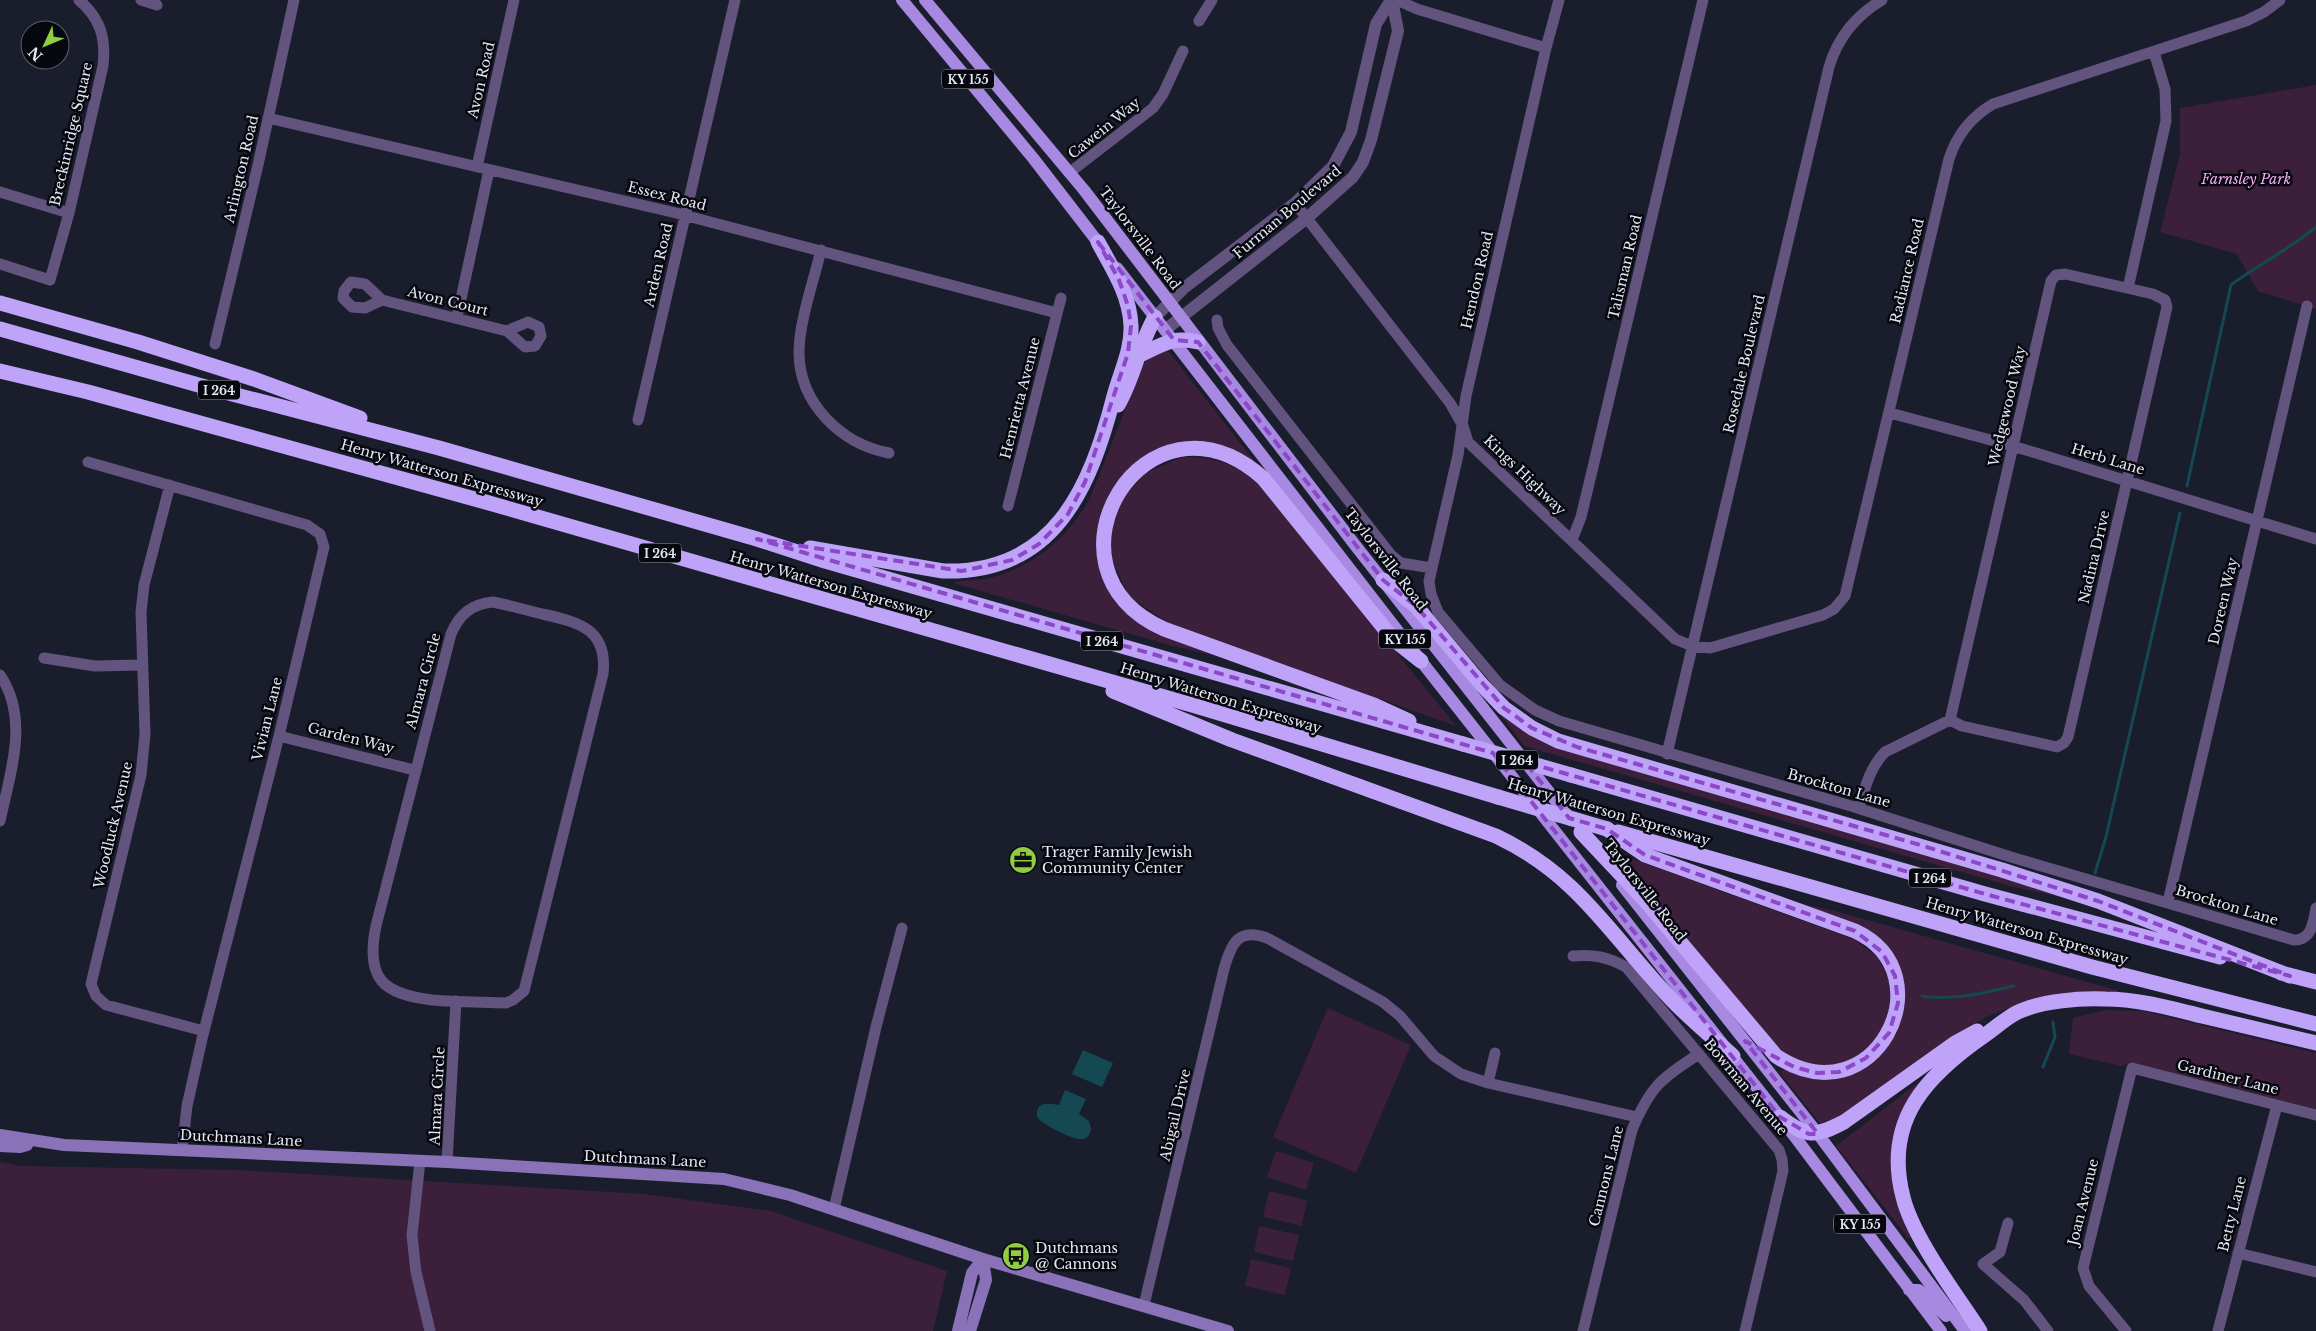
<svg xmlns="http://www.w3.org/2000/svg" width="2316" height="1331" viewBox="0 0 2316 1331" font-family="'Libre Baskerville',serif">
	<rect width="100%" height="100%" fill="#1a1e2c"/>
	<path fill="#3b1f3b" d="M2316,85v224l-58,-18 -21,-37 -77,-22 20,-78v-46z
		M1166,348l88,113 -1,2 -23,-12 -29,-7 -86,43 -14,32 21,87 14,13 21,13 63,25 -51,-12 -216,-62c10,-4 25,-2 37,-5 45,-12 78,-40 100,-80l52,-131 6,-10z
		M1186,457c37,1 52,9 79,33l191,236 -285,-101 -41,-28 -17,-34 -3,-26 11,-37 25,-27 33,-15z
		M1496,709l7,6 326,110 233,71 -1,1 -51,-11 -486,-140z
		M1611,851l245,89 23,19 9,19 3,11 -3,30 -15,26 -30,19 -25,3 -36,-13 -50,-57z
		M1799,903l40,9 280,79v2l-100,11 -33,13 -30,17 -57,43 -76,50 -43,-54 4,-4c47,20 105,4 117,-51 3,-14 -4,-40 -6,-54z
		M1328,1008l83,37 -55,128 -83,-36z
		M2105,1010l38,1 173,42v56l-186,-46 -9,3 -52,-12 4,-36z
		M1920,1081l-25,114 5,18 11,24 -2,2 -73,-93z
		M1276,1151l38,12 -8,27 -39,-13z
		M0,1162l21,4 217,4 406,24 127,17 176,60 -14,60h-933z
		M1269,1191l38,9 -5,26 -39,-9z
		M1259,1226l40,9 -6,26 -39,-9z
		M1251,1259l40,9 -6,27 -40,-9z"/>
	<path fill="#144852" d="M1083,1050l30,13 -11,24 -30,-13z
		M1065,1090l21,9 -7,15 10,7 2,8c-1,4 -2,8 -7,10 -8,3 -43,-15 -47,-22 -2,-16 11,-14 22,-12z"/>
	<g fill="none" stroke-linecap="round" stroke-linejoin="round">
		<path stroke="#144852" stroke-width="3" d="M2187,486l44,-201c28,-21 59,-36 85,-58
			M2095,873l11,-36 74,-324
			M1922,996c32,5 61,-3 92,-10
			M2043,1067l12,-30 -2,-15"/>
		<path stroke="#62547f" stroke-width="11" d="M141,0l16,5
			M1397,0l20,9 129,39
			M1559,0l-13,48 -80,348 -8,59 -29,126 2,13 7,18 62,73 35,25 24,11 292,85 160,51 283,83c18,0 19,-17 22,-32
			M1199,21l13,-21
			M268,118l404,94 385,101
			M477,167l37,-167
			M1069,173l84,-65 10,-14 20,-43
			M0,192l69,21
			M1295,203l155,200 13,23 5,16 207,197 17,7 18,2 113,-33 11,-6 11,-13 104,-437c8,-25 22,-42 44,-55l253,-83 18,-9 16,-12
			M821,250c-7,30 -22,72 -22,102 0,51 42,92 90,101
			M0,264l50,16 19,-67 34,-147c3,-28 -2,-47 -24,-66
			M2065,274l88,20 12,6 2,7 -99,430 -4,6 -7,4 -95,-21 -12,-6 101,-439 5,-6z
			M2128,288l38,-167 -1,-32 -11,-37
			M382,300l-17,8 -13,-1 -9,-9 1,-7 7,-9 14,2 17,16 125,31 18,16 10,-1 6,-10 -2,-9 -11,-5 -21,9
			M457,317l32,-147
			M1217,320l1,8 9,17 164,210 10,8 31,5
			M215,344l43,-179 36,-165
			M1890,413l123,33 303,93
			M638,420l97,-420
			M88,462l219,63 13,9 4,13 -45,189 -77,303 -15,67 -5,44
			M170,485l-26,100 -3,27 4,122 -4,41 -50,209 5,12 10,9 98,26
			M1008,506l53,-208
			M1572,540l9,-23 12,-50 110,-467
			M493,602c16,3 33,8 49,12 37,8 66,15 61,60l-79,317 -11,9 -7,3c-24,-1 -49,-1 -74,-3 -49,-6 -67,-21 -56,-74l75,-292c8,-19 20,-30 42,-32z
			M44,658l51,8 46,-1
			M0,675c30,44 10,98 0,146
			M279,736l135,34
			M1667,754l162,-687c9,-30 26,-51 53,-67
			M1859,808c6,-20 11,-41 26,-56l65,-32
			M2168,902l139,-596
			M1573,956c20,-2 35,1 53,11l153,183 3,9 1,12 -38,160
			M1488,1083l7,-30
			M420,1161l-8,74 4,37 14,59
			M447,1162l9,-161
			M834,1209l42,-182 26,-99
			M2008,1223l-8,29 -17,12 41,36 24,31
			M2238,1253l78,19
			M1144,1305l80,-336c7,-25 14,-42 43,-31l116,64 17,14 34,40 27,18 27,9 149,34
			M1583,1331l49,-201c18,-43 29,-52 67,-76
			M2126,1331l-37,-45 -6,-18 49,-200 184,47
			M2218,1331l59,-226"/>
		<path stroke="#62547f" stroke-width="12" d="M1155,317l29,-29 111,-85 38,-37 18,-34 25,-108 15,-24
			M1165,330l142,-112 46,-41 10,-15 8,-22 27,-109 -6,-31"/>
		<path stroke="#8972b7" stroke-width="12" d="M0,1135l64,10 383,17 277,17 66,16 193,64 245,72
			M0,1146l20,1 7,-2
			M958,1331l14,-58 11,-14
			M970,1331l16,-51 -3,-21"/>
		<path stroke="#a789e2" stroke-width="12" d="M902,0l131,158 71,92
			M925,0l159,190 271,355 216,275
			M1117,268l304,393 359,456 161,214
			M1622,885l196,249 147,197
			M1909,1290h10l27,26"/>
		<path stroke="#bfa3f9" stroke-width="15" d="M0,303l138,39 116,37 106,39
			M0,329l202,57 237,62 318,91 68,22 638,183
			M1140,355c22,-10 32,-19 58,-13
			M0,371l88,21 401,111 710,204 299,90
			M1118,405c16,-28 21,-60 37,-88
			M810,548l133,23c111,3 147,-82 171,-175 6,-23 18,-46 17,-70 -1,-31 -19,-58 -33,-84
			M1383,580l33,26 65,78 23,24 28,20 26,13 444,129 96,31 192,75
			M1113,691l119,49 264,96c84,40 114,99 175,163 19,20 41,38 62,57
			M1409,721l-35,-16 -210,-76c-135,-60 -18,-254 99,-151l130,161 28,22
			M1571,775l414,119 235,63
			M1581,832l63,67 132,157c98,65 172,-82 79,-125l-210,-76 -38,-26
			M1618,832l474,135 224,57
			M2281,973l35,9
			M1780,1117c27,21 35,20 64,5l111,-79 22,-12
			M1980,1331c-24,-37 -67,-93 -77,-134 -20,-77 24,-122 82,-162 10,-7 20,-16 31,-22 23,-12 64,-15 89,-14 33,0 65,9 97,17 38,9 76,18 114,27"/>
		<path stroke="#bfa3f9" stroke-width="15" d="M1463,744l108,31
			M1498,797l109,32"/>
	</g>
	<path fill="none" stroke="#8b48c7" stroke-width="4" stroke-dasharray="10 6" stroke-linejoin="round" d="M1098,242l76,98 24,2 185,238 33,26 88,102 28,20 45,19 340,97 181,57 192,75 -305,-82 -460,-132 44,56 38,11 38,26 210,76 27,21 13,24 3,27 -9,30 -23,25 -27,14 -22,1 -23,-6 -49,-26 73,93h-9l-29,-17 -287,-364 -736,-214 205,32 50,-11 27,-16 29,-30 17,-32 43,-129 3,-27 -3,-20 -9,-26z"/>
	<defs>
		<g id="office-disc" transform="scale(1.4375)"><circle r="9.5" fill="#8fcd42" stroke="#07080f"/><path d="M-6-3h4V-5.5h4V-3h4V5H-6ZM-1-4.5V-3h2v-1.5ZM-6 0V1H6V0Z" fill="#111"/></g>
		<g id="bus-disc" transform="scale(1.4375)"><circle r="9.5" fill="#8fcd42" stroke="#07080f"/><path d="M-5-6H5V4H4V6H2V4H-2V6H-4V4H-5ZM-3.5-4V0h7V-4ZM-3.5 1.2v1.5H-2V1.2ZM2 1.2v1.5H3.5V1.2Z" fill="#111"/></g>
	</defs>
	<g fill-rule="evenodd">
		<use href="#office-disc" x="1023" y="860"/>
		<use href="#bus-disc" x="1016" y="1256"/>
	</g>
	<g text-anchor="middle" dominant-baseline="central" stroke-width="5" stroke-linejoin="round" paint-order="stroke">
		<g fill="#07080f" stroke="#a2a5ae" stroke-width="1">
			<rect x="942" y="69.5" width="52" height="19" rx="4"/>
			<rect x="198" y="380.5" width="42" height="19" rx="4"/>
			<rect x="639" y="543.5" width="42" height="19" rx="4"/>
			<rect x="1379" y="629.5" width="52" height="19" rx="4"/>
			<rect x="1081" y="631.5" width="42" height="19" rx="4"/>
			<rect x="1496" y="750.5" width="42" height="19" rx="4"/>
			<rect x="1909" y="868.5" width="42" height="19" rx="4"/>
			<rect x="1834" y="1214.5" width="52" height="19" rx="4"/>
		</g>
		<g font-size="12" font-weight="bold" fill="#e5e8f2">
			<text x="968" y="79">KY 155</text>
			<text x="219" y="390">I 264</text>
			<text x="660" y="553">I 264</text>
			<text x="1405" y="639">KY 155</text>
			<text x="1102" y="641">I 264</text>
			<text x="1517" y="760">I 264</text>
			<text x="1930" y="878">I 264</text>
			<text x="1860" y="1224">KY 155</text>
		</g>
		<g font-size="14" fill="#e5e8f2" stroke="#07080f">
			<text transform="translate(481 80) rotate(-77)">Avon Road</text>
			<text transform="translate(1104 128) rotate(-39)">Cawein Way</text>
			<text transform="translate(71 134) rotate(-77)">Breckinridge Square</text>
			<text transform="translate(241 169) rotate(-77)">Arlington Road</text>
			<text transform="translate(667 196) rotate(14)">Essex Road</text>
			<text transform="translate(1287 212) rotate(-40)">Furman Boulevard</text>
			<text transform="translate(1140 238) rotate(53)">Taylorsville Road</text>
			<text transform="translate(658 265) rotate(-77)">Arden Road</text>
			<text transform="translate(1625 267) rotate(-77)">Talisman Road</text>
			<text transform="translate(1907 271) rotate(-77)">Radiance Road</text>
			<text transform="translate(1477 280) rotate(-77)">Hendon Road</text>
			<text transform="translate(448 301) rotate(14)">Avon Court</text>
			<text transform="translate(1744 364) rotate(-77)">Rosedale Boulevard</text>
			<text transform="translate(1020 398) rotate(-76)">Henrietta Avenue</text>
			<text transform="translate(2007 406) rotate(-77)">Wedgewood Way</text>
			<text transform="translate(2108 459) rotate(17)">Herb Lane</text>
			<text transform="translate(442 473) rotate(16)">Henry Watterson Expressway</text>
			<text transform="translate(1525 475) rotate(44)">Kings Highway</text>
			<text transform="translate(2094 557) rotate(-77)">Nadina Drive</text>
			<text transform="translate(1386 559) rotate(52)">Taylorsville Road</text>
			<text transform="translate(831 585) rotate(16)">Henry Watterson Expressway</text>
			<text transform="translate(2223 601) rotate(-77)">Doreen Way</text>
			<text transform="translate(423 681) rotate(-75)">Almara Circle</text>
			<text transform="translate(1221 698) rotate(17)">Henry Watterson Expressway</text>
			<text transform="translate(267 719) rotate(-76)">Vivian Lane</text>
			<text transform="translate(351 738) rotate(14)">Garden Way</text>
			<text transform="translate(1839 788) rotate(16)">Brockton Lane</text>
			<text transform="translate(1609 812) rotate(16)">Henry Watterson Expressway</text>
			<text transform="translate(113 825) rotate(-77)">Woodluck Avenue</text>
			<text transform="translate(1645 890) rotate(52)">Taylorsville Road</text>
			<text transform="translate(2227 905) rotate(17)">Brockton Lane</text>
			<text transform="translate(2027 931) rotate(16)">Henry Watterson Expressway</text>
			<text transform="translate(2228 1077) rotate(14)">Gardiner Lane</text>
			<text transform="translate(1746 1087) rotate(50)">Bowman Avenue</text>
			<text transform="translate(437 1096) rotate(-87)">Almara Circle</text>
			<text transform="translate(1175 1115) rotate(-77)">Abigail Drive</text>
			<text transform="translate(241 1138) rotate(3)">Dutchmans Lane</text>
			<text transform="translate(645 1159) rotate(3)">Dutchmans Lane</text>
			<text transform="translate(1606 1176) rotate(-76)">Cannons Lane</text>
			<text transform="translate(2083 1202) rotate(-76)">Joan Avenue</text>
			<text transform="translate(2232 1214) rotate(-76)">Betty Lane</text>
		</g>
		<g font-size="14" font-style="italic" fill="#f4adf4" stroke="#07080f">
			<text x="2246" y="179">Farnsley Park</text>
		</g>
		<g font-size="14" fill="#e5e8f2" stroke="#07080f" text-anchor="start">
			<text x="1042" y="852">Trager Family Jewish<tspan x="1042" dy="16">Community Center</tspan></text>
			<text x="1035" y="1248">Dutchmans<tspan x="1035" dy="16">@ Cannons</tspan></text>
		</g>
	</g>
	<g transform="translate(45 45) rotate(226)"><circle r="24" fill="#07080f" stroke="#60626a"/>
	<path d="M0-4L9 19L0 12L-9 19Z" fill="#8fcd42"/>
	<text y="-8" font-size="14" font-weight="bold" text-anchor="middle" fill="#e5e8f2">N</text>
	</g>
</svg>
